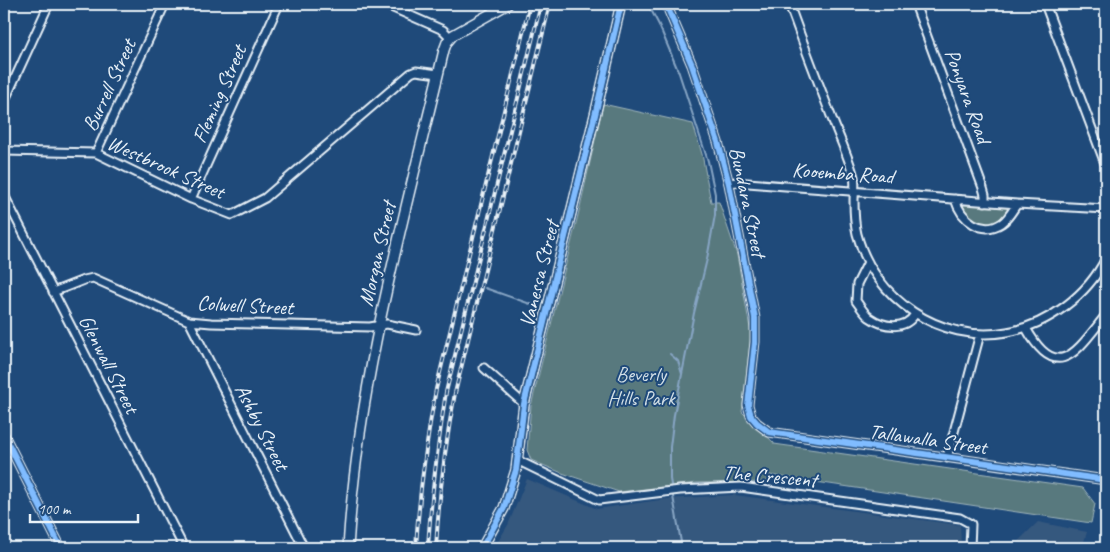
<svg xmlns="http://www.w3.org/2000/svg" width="1110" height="552" viewBox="0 0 1110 552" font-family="Caveat,sans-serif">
	<rect width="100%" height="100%" fill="#1f4a7a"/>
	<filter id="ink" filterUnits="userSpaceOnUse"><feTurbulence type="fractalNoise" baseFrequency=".02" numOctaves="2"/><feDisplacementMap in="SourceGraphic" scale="10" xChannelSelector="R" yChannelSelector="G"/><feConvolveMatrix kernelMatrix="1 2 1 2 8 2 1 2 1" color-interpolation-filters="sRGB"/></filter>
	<g filter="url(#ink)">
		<path fill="#36587e" d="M527,479l70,30 70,-10 67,-4 226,30 1,23h-467l14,-23z
			M1038,522l49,10 -5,16h-71z"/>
		<path fill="#58797e" stroke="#a0b5bb" d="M603,104l90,20 9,30 9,48h8l18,53 14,79 -9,78 32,31v1l309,44 12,16 -4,19 -322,-48 -1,7 -71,1 -78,9 -57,-19 -31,-13 -4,-10 4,-44 49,-199z
			M962,204l46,3c-10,26 -39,21 -46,-3z"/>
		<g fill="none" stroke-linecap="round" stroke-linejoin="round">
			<path stroke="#87a5c4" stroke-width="2" d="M648,4l11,21 20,48 29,88 7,33v21l-8,44 -13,54 -20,102 -4,32v32l12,69
				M485,288l51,18
				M670,354l8,7 4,13"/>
			<g stroke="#e8f1f8" stroke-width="11">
				<path id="street" d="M384,4l59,26 7,7
					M666,4l26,61 26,77 11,42 26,134v24l-7,63 3,11 6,7 12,9 337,48
					M789,4c14,39 29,78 44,117 7,18 16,37 21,56 2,7 0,16 0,23 0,11 0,22 3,34 17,65 83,110 150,98 41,-7 81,-37 99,-74
					M915,4l68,184 2,7v7
					M1045,4l61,162
					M4,102l45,-98
					M4,151l92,2 95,46 41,16 33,-17 146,-125 5,-2 22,3
					M96,153l69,-149
					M729,184l6,-2 282,22 89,5
					M4,195l180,353
					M191,199l88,-195
					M955,199c6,21 27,37 47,24 6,-4 11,-13 15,-19
					M868,262l-11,22 -1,17c4,5 8,12 13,16 14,10 36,14 46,-3
					M53,292l31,-12 9,-2 96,43 22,2 159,4 17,-3 29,6
					M189,321l115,227
					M1026,328c32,58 52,21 80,-13
					M484,368l40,36
					M4,435l57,113
					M947,458l33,-124
					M519,461l80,39 81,-10 61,-3 219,31 11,6 -1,24"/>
			</g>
			<g stroke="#e8f1f8" stroke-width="12">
				<path id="secondary" d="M348,548c10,-170 57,-333 96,-498l3,-8 6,-7 55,-31
					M482,548l22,-40 12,-38 8,-66 72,-293 25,-107"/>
			</g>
			<use href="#street" stroke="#1f4a7a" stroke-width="7"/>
			<use href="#secondary" stroke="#1f4a7a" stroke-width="9"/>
			<g stroke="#e8f1f8" stroke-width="4">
				<path id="rail" d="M416,548c3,-55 10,-105 20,-159l94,-385
					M428,548c3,-53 10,-104 18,-156l95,-388
					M436,548c3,-52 9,-103 19,-155l95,-389"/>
			</g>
			<use href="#rail" stroke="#1f4a7a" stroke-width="2" stroke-dasharray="5.5" stroke-linecap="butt"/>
			<g stroke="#1f4a7a" stroke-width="9">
				<path id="cycleway" d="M666,4l26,61 26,77 11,42 26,134v24l-7,63 3,11 6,7 12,9 337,48
					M4,435l57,113
					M482,548l22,-40 12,-38 8,-66 72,-293 25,-107"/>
			</g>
			<use href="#cycleway" stroke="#80bcff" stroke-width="6"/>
		</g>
	</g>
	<g text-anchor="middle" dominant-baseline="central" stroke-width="4" stroke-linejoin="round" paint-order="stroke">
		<g font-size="21" fill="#e8f1f8" stroke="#1f4a7a">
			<text transform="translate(109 85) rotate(-65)">Burrell Street</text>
			<text transform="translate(219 94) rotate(-66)">Fleming Street</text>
			<text transform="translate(968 96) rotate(70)">Ponyara Road</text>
			<text transform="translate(166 167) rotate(24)">Westbrook Street</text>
			<text transform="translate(843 173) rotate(4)">Kooemba Road</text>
			<text transform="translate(748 202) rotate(78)">Bundara Street</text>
			<text transform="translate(377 254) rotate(-77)">Morgan Street</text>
			<text transform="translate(539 274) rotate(-76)">Vanessa Street</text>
			<text transform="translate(245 305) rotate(3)">Colwell Street</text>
			<text transform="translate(109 364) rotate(63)">Glenwall Street</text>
			<text transform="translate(262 427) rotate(63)">Ashby Street</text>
			<text transform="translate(928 439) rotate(8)">Tallawalla Street</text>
			<text transform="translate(770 476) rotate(5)">The Crescent</text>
		</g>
		<g font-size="21" fill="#d2dfe6" stroke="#1f4a7a">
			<text x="641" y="374">Beverly<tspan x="641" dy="24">Hills Park</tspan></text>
		</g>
	</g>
	<rect width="1110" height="552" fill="none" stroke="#1f4a7a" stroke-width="20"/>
	<rect x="10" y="10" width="1090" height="532" fill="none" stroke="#e8f1f8" stroke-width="2" filter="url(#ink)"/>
	<path d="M30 514v8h108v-8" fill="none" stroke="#e8f1f8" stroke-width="2.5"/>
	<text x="38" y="514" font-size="15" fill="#e8f1f8" stroke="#1f4a7a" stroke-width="4" paint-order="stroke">100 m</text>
</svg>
